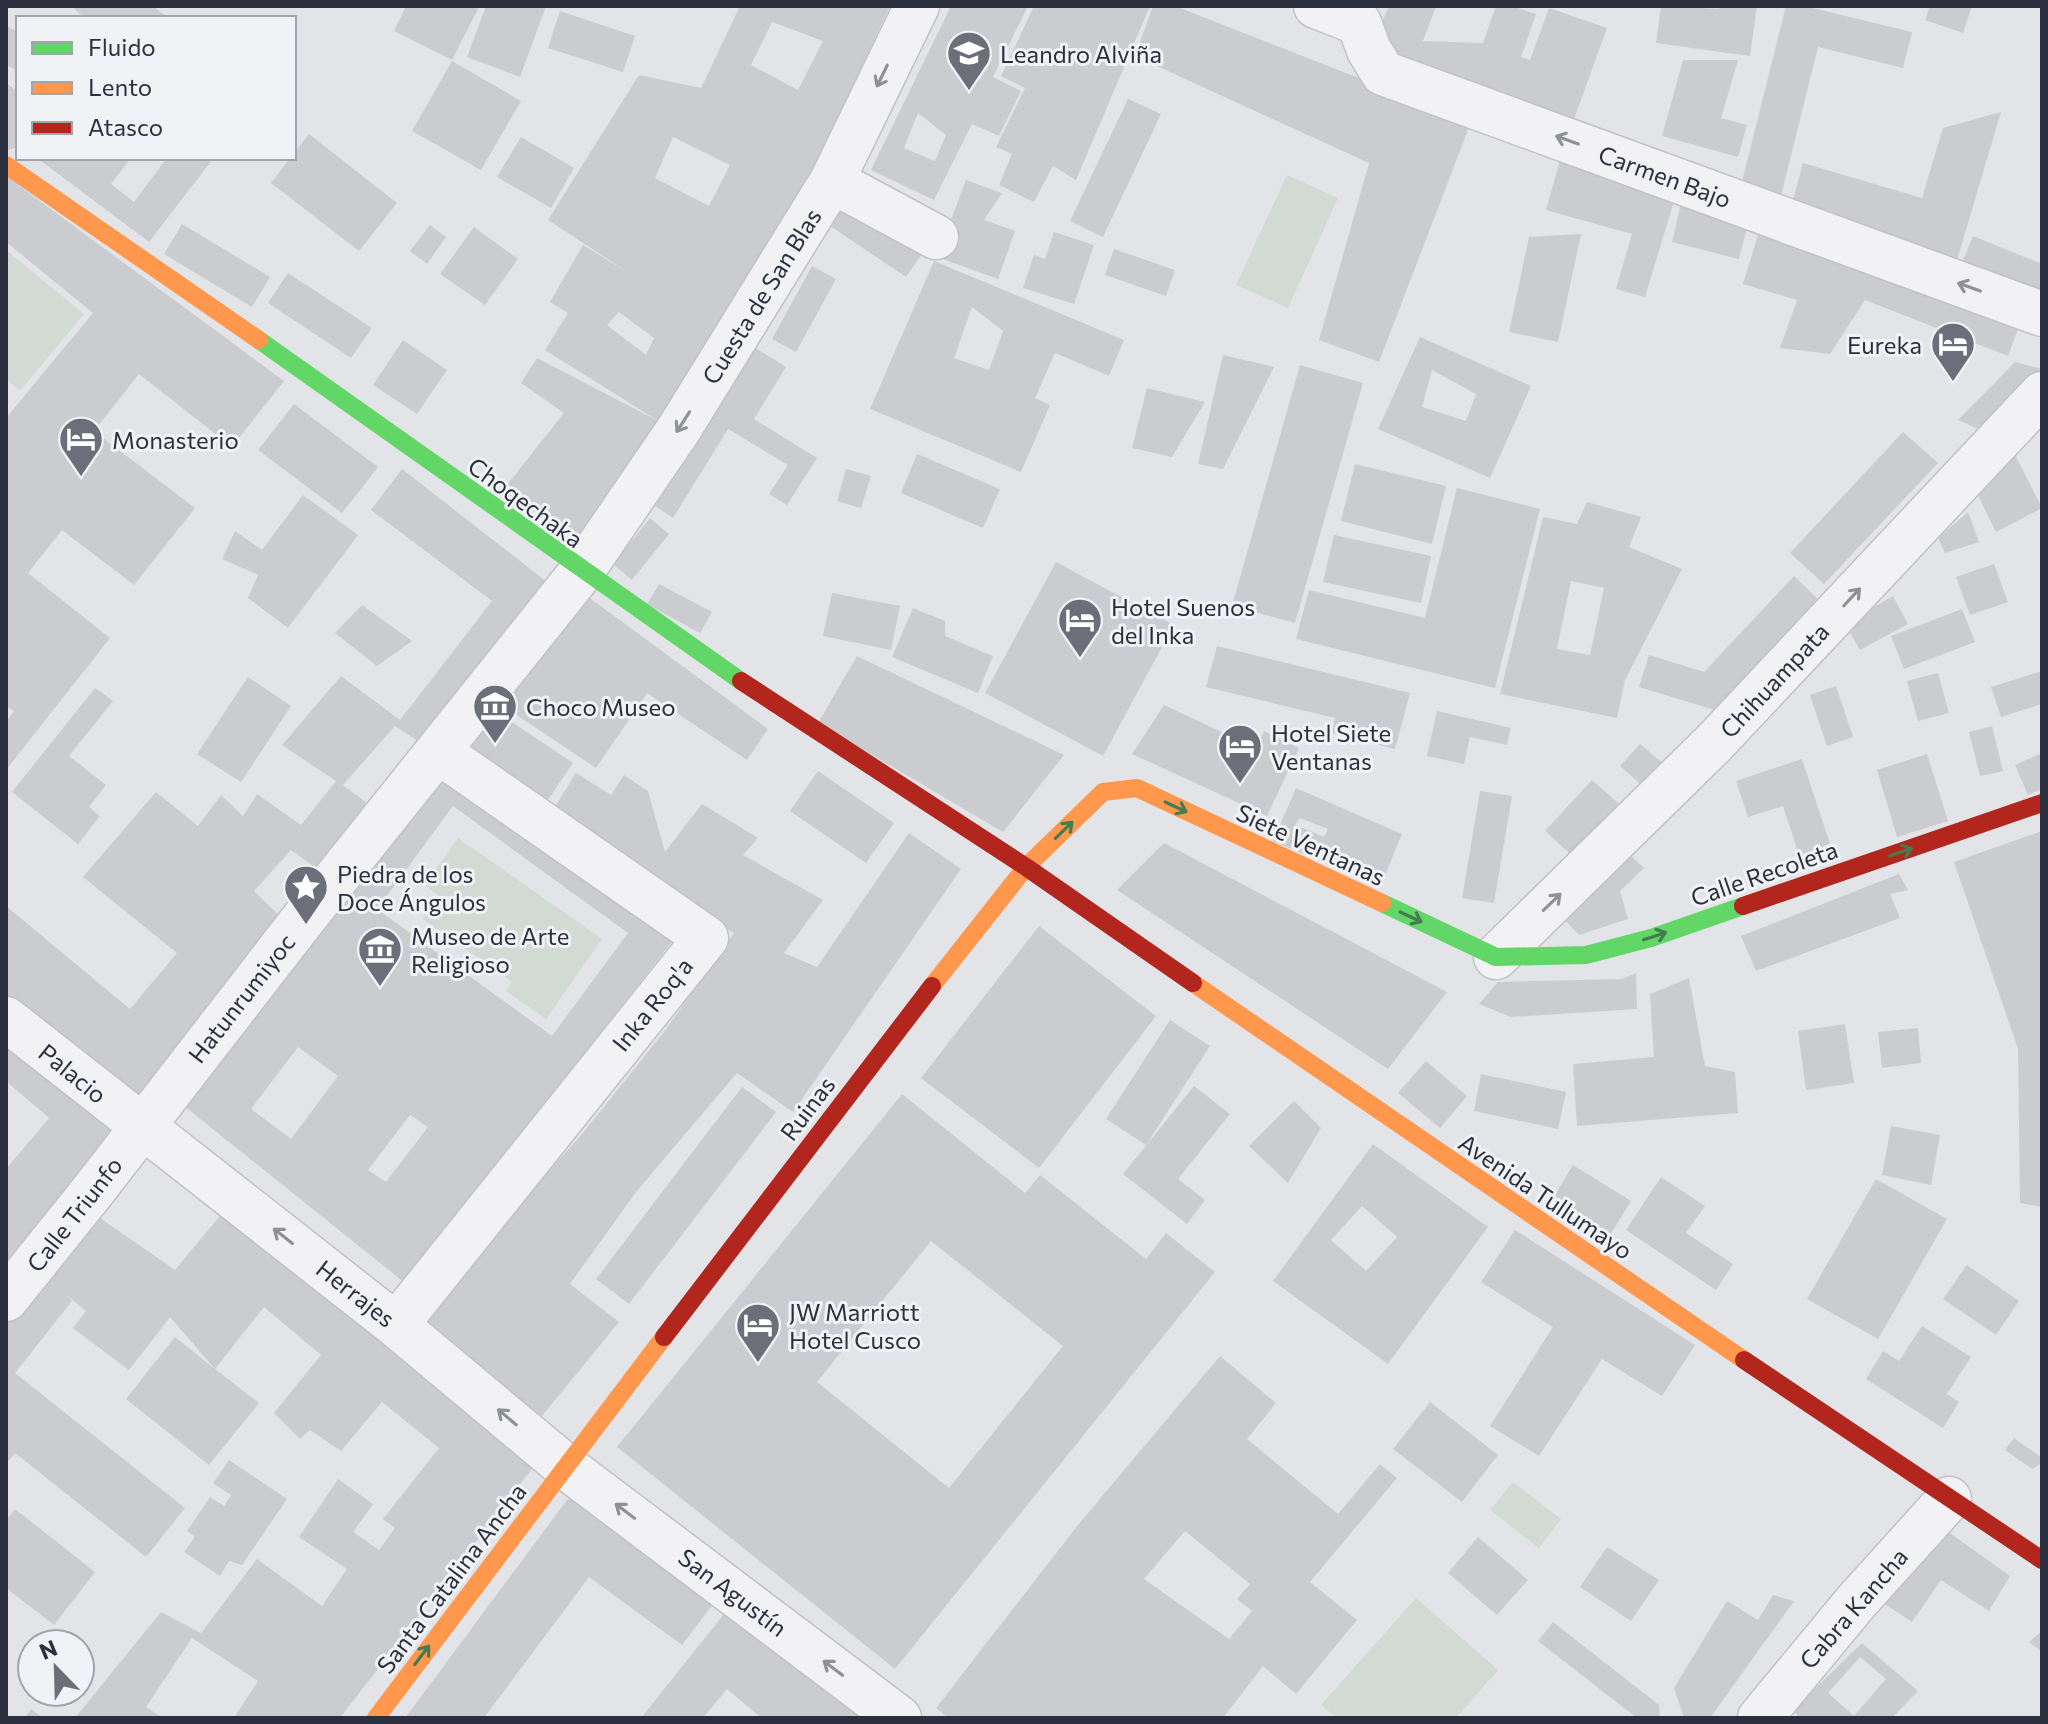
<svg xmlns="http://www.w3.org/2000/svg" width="2048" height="1724" viewBox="0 0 2048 1724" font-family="Commissioner,sans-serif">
	<rect width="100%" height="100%" fill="#e3e4e8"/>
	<path fill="#d2dad4" d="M1287,175l51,23 -50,110 -52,-23z
		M6,250l78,64 -64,77 -14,-12z
		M458,838l144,101 -56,80 -40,-28 6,-9 -89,-63 16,-23 -14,-11z
		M1513,1482l48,37 -22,29 -49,-38z
		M1416,1598l82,72 -42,48h-119l-16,-13z"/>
	<path fill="#cbccd0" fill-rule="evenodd" d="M77,6h76l15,12h-83l-11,-9z
		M406,6h67l5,3 -26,51 -58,-29z
		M486,6h60l-26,71 -53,-20z
		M740,6h150l-65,140 -106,186 -79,134 -63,73 -75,-48 62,-78 -43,-30 16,-25 123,64 -115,-72 23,-37 -18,-11 33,-57 46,28 -81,-53 91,-145 62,13zM772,22l51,19 -25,49 -47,-25zM673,137l57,28 -21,41 -54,-28zM619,312l35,26 -8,17 -39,-30z
		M951,6h77l-35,71 28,14 -22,45 -27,-12 -38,76 -63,-30zM918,113l28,22 -11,26 -31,-13z
		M1034,6h116l-74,174 -23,-14 -19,36 -35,-17 13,-31 -16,-7 29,-59 -24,-12z
		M1153,6h22l296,116 -92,240 -60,-22 50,-177 -234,-107z
		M1389,6h47l-13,35 60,2 13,-37h15l25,8 -15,43 9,3 19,-52 58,20 -37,102 -198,-84z
		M1661,6l58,3v-3h38l-7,50 -94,-13z
		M1786,6h18l108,26 -9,36 -85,-21 -39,157 -40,-10z
		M1930,6h42l-9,27 -38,-13z
		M560,11l75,25 -12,36 -75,-24z
		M6,25l12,8v39l-12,-8z
		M1683,60h55l-17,58 26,7 -9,32 -76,-21z
		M452,61l69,40 -40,69 -69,-39z
		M6,83l12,9v55l-12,4z
		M1128,99l33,15 -58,123 -33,-16z
		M2001,112l-44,148 -167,-49 13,-48 119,35 21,-70z
		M309,134l88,69 -38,48 -88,-68 19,-25h4v-5z
		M521,137l53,31 -23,40 -54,-31z
		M1561,157l116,34 -32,106 -29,-8 16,-55 -86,-24z
		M37,158h37l3,2 2,-2h52l-20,26 23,18 33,-44h42l3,2 -63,82z
		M6,176l278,205 -52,66 -93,-73 -45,57 101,77 -61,77 -72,-55 -34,43 82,65 -104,132v-48l8,-11 -8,-5v-288l87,-105 -87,-71z
		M966,180l36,13 -18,27 31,11 -17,48 -61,-22z
		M851,196l76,51 -21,30 -76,-51z
		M1681,203l68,17 -10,39 -67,-17z
		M182,224l88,53 -18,30 -88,-53z
		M430,225l16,12 -19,27 -17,-13z
		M474,227l44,32 -33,46 -45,-31z
		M1054,232l40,13 -20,59 -51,-16 11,-33 11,4z
		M1759,232l259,97 -10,27 -143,-56 -35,54 -50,-6 17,-48 -54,-16z
		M1581,234l-23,108 -49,-10 20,-95z
		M1973,236l69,28v43l-84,-34z
		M1114,249l61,21 -9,26 -61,-21z
		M934,261l190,79 -15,36 -54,-23 -20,45 15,7 -29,67 -151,-63zM972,307l31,24 -14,39 -35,-12z
		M812,266l24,13 -40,73 -24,-13z
		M288,273l84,55 -21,30 -83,-55z
		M1420,337l111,49 -41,92 -112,-49zM1432,370l44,24 -10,27 -44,-14z
		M403,340l44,30 -30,44 -44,-29z
		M754,347l32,20 -32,52 63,39 -30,47 -18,-11 19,-29 -60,-36 -55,89 -18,-12z
		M1223,355l51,12 -51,102 -25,-5z
		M2015,362l27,7v5l-57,58 -27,-12z
		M1300,365l63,18 -68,240 -63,-17z
		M1147,388l58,14 -33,55 -40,-9z
		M294,404l84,63 -36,46 -84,-63z
		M1903,432l35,31 -114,121 -34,-31z
		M2012,449l30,59 -46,24 -21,-43z
		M917,454l83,35 -17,39 -82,-35z
		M1355,464l91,22 -14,58 -91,-23z
		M402,469l154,120 -126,160 -35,-23 -52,59 36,27 -55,62 -33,-24 -37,41 31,30 -153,187 -126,-105v-97l124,103 47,-56 -94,-76 73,-85 42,34 23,-31 22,21 14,-22 44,31 35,-44 -54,-36 59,-69 59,44 92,-119 -121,-91z
		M846,469l25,7 -10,32 -24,-7z
		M1457,488l83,21 -45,179 -199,-49 13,-49 116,28z
		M303,495l55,40 -70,93 -40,-30 10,-23 -36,-16 13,-28 27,19z
		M1587,502l54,15 -12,30 53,22 -57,111 -8,38 -117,-24 43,-177 34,7zM1571,581l33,7 -14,67 -33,-6z
		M1968,512l11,30 -34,11 -7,-15z
		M650,518l19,16 -37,46 -19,-16z
		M1334,535l97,21 -10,47 -98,-21z
		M1056,562l118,63 -71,131 -118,-63z
		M1994,564l14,38 -38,13 -14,-38z
		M1794,576l35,34 -98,105 -92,-28 10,-32 55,17z
		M659,584l53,28 -12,21 -53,-29z
		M583,593l185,136 -21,31 -100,-67 -51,75 -99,-66z
		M832,593l68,13 -9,44 -68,-14z
		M1893,596l15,28 -48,26 -15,-26z
		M362,605l50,36 -35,25 -42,-33z
		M913,608l32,13v15l48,20 -15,37 -86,-36z
		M1962,609l13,33 -71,27 -13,-33z
		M1217,646l193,47 -15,56 -63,-16 3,-15 -129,-31z
		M857,656l207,99 -61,77 -185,-109z
		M2042,671v33l-41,13 -10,-30z
		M1938,673l11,40 -31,8 -11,-40z
		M248,677l43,29 -50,76 -44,-28z
		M1836,686l17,51 -26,9 -17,-51z
		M95,688l18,13 -44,55 37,29 -17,22 11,9 -22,28 -66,-52z
		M1164,705l92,43 8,-17 35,17 -32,68 -135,-62z
		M488,706l85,57 -32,47 -84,-58z
		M1437,711l74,17 -4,17 -37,-8 -6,27 -37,-8z
		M1992,726l11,45 -23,5 -11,-44z
		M1640,744l26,22 -20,23 -26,-23z
		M2042,753v36l-14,6 -13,-30z
		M1927,754l21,67 -51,16 -20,-67z
		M1802,759l28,85 -31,11 -16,-49 -35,11 -12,-36z
		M446,770l228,169 -269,344 -221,-177zM453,806l175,127 -76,103 -175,-127zM298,1047l40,29 -47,63 -40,-30zM410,1115l18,12 -42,55 -18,-12z
		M818,771l76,52 -28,40 -76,-52z
		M576,773l35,22 13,-20 24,16 17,61 37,-48 56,34 -15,17 80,45 -39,53 33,14 92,-134 52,36 -168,243 -56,-39 -101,119 -66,92 49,38 -77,94 -122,-97 77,-92 81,-88 86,-107 70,-99 -186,-115z
		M1592,780l33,29 -47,52 -33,-30z
		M1296,788l106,46 -22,53 -107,-46zM1300,818l28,11 -4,8 -29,-12z
		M1480,791l32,5 -18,107 -32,-5z
		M2042,831v376l-22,-4 -2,-154 -64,-187z
		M1164,843l283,149 -59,77 -271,-179z
		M1629,854l15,14 -24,23 8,28 -49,16 -15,-16z
		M1899,874l9,16 -18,4 10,24 -144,53 -15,-35z
		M1039,926l117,90 -117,152 -118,-90z
		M1636,973l1,36 -126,8 -32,-13 19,-22 124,-3z
		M1689,978l16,88 30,6 3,41 -161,13 -4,-62 81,-7 -4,-63z
		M1170,1020l40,26 -64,99 -40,-26z
		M1845,1024l9,59 -48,7 -8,-59z
		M1918,1028l3,35 -39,5 -4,-36z
		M6,1038l113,94 -113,139v-102l43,-51 -43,-37z
		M1426,1061l41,35 -27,32 -42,-35z
		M1481,1074l85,18 -8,37 -84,-18z
		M1194,1086l36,28 -52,65 27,21 -18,24 -64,-50z
		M742,1087l34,25 -147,192 -33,-25z
		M902,1094l123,99 15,-18 106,84 20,-26 49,39 -320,397 -278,-222zM931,1241l132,105 -114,142 -132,-106z
		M1294,1101l27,27 -33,55 -39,-37z
		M1891,1126l49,9 -9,50 -49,-10z
		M1373,1144l115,83 -100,137 -115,-83zM1362,1206l35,31 -31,34 -35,-31z
		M1573,1165l58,36 -22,36 -58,-36z
		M1661,1177l44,29 -19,27 47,31 -17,26 -90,-60z
		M1876,1179l71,40 -69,120 -71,-40z
		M229,1205l313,251 -202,262h-106l24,-37 -66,-43 -46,69 17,11h-88l86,-106 40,21 56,-74 65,47 25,-37 -48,-32 39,-58 35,25 -20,28 26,18 16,-22 -12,-9 56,-71 -57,-46 -41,49 -31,-21 -10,9 -26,-26 47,-58 -57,-48 -49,62 44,34 -50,62 -83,-66 49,-62 40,32 -45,-52 -41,53 -56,-42 13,-17 -21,-17 7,7 -57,72 170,135 -39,49 -131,-104 -9,11v-146l91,-102 78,54z
		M1515,1230l180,115 -33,51 -60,-37 -63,97 -49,-30 63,-99 -72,-45z
		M1967,1265l52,36 -23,34 -53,-36z
		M1922,1326l49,31 -24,37 12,8 -16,26 -77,-49 17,-28 16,10z
		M1220,1356l56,47 -29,36 91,75 42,-50 17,14 -87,104 47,38 -61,74 -33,-28 -40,52h-275l-12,-10 142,-183zM1185,1531l65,53 -13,15 15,12 -23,28 -85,-60z
		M1430,1402l68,53 -36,47 -69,-53z
		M2014,1438l28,20v5l-10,6 -27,-19z
		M229,1460l58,39 -45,66 -13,-4 -9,15 -36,-24 11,-15 -8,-6 23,-34 14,9 7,-11 -18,-12z
		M585,1495l135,100 -38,50 -93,-68 -105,141h-79l162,-218z
		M15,1509l80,63 -41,53 -48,-37v-68z
		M1943,1528l67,48 -21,35 -48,-31 -29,42 -38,-25z
		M1478,1537l50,43 -31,35 -49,-42z
		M1607,1547l52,33 -28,41 -51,-34z
		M1773,1595l21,6 -84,117h-26l-10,-30 53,-87 31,19z
		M728,1609l138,109h-109l2,-2 -32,-27 -24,29h-62z
		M1553,1622l106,83 1,13h-23l-99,-77z
		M2042,1631v21l-13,-10z
		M1862,1643l56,48 -26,27h-92l-7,-8zM1860,1657l26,22 -32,37 -26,-23z
		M31,1709l13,9h-19z"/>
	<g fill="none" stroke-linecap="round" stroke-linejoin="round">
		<g stroke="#c1c2c6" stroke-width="47">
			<path id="street" d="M1316,6l43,17 10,27 14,23 659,241
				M832,181l104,56
				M1496,957l218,-214 328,-349
				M6,1019l390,306 170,142 333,251
				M6,1299l86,-107 209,-270 281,-351 97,-142 153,-248 85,-175
				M396,1325l310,-387 -267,-186
				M1760,1718l96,-116 93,-103"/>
		</g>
		<use href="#street" stroke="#f2f2f4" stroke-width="44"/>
		<path stroke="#63d668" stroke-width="18" d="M259,340l482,341
			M1382,903l114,54 90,-2 65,-17 92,-32"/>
		<path stroke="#ff974d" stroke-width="18" d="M6,165l253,175
			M1193,983l551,377
			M932,986l94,-119 77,-75 34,-4 245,115
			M376,1718l288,-381"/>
		<path stroke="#b3261e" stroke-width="18" d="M741,681l285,186 167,116
			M1743,906l299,-103
			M664,1337l268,-351
			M1744,1360l298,200"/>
	</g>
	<defs><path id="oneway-shaft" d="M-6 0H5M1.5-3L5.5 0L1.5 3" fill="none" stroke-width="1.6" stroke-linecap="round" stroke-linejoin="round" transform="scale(2)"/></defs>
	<g stroke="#8f9199">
		<use href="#oneway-shaft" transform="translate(882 76) rotate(116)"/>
		<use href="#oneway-shaft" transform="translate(1567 140) rotate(-160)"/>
		<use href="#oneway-shaft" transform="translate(1969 287) rotate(-160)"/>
		<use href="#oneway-shaft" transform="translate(683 422) rotate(123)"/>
		<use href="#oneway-shaft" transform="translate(1852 597) rotate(-47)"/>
		<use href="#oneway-shaft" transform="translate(1552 902) rotate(-44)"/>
		<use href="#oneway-shaft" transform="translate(283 1236) rotate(-142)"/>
		<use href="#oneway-shaft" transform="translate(507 1417) rotate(-140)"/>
		<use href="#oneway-shaft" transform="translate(625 1511) rotate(-143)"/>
		<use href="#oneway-shaft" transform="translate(833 1668) rotate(-143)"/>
	</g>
	<g stroke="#457b51">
		<use href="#oneway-shaft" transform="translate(1176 807) rotate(25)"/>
		<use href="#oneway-shaft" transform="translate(1064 830) rotate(-44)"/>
		<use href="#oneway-shaft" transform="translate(1901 852) rotate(-19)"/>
		<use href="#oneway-shaft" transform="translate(1411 917) rotate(25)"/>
		<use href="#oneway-shaft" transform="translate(1655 936) rotate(-18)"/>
		<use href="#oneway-shaft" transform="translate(422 1655) rotate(-53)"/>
	</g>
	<defs>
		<g id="school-pin" transform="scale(2.3)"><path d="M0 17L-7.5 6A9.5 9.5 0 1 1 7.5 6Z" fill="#6c6f7a" stroke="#f1f2f6"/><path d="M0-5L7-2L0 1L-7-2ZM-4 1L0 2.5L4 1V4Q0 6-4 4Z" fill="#fff"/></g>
		<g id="hotel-pin" transform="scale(2.3)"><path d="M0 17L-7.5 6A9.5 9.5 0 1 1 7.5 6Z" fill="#6c6f7a" stroke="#f1f2f6"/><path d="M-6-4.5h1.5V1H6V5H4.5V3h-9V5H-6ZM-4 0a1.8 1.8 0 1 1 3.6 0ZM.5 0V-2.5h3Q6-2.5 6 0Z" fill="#fff"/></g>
		<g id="museum-pin" transform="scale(2.3)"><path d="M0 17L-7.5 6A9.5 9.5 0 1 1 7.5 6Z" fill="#6c6f7a" stroke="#f1f2f6"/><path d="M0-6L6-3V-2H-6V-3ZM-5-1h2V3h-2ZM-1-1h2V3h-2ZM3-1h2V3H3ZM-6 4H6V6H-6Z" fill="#fff"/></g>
		<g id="sight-pin" transform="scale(2.3)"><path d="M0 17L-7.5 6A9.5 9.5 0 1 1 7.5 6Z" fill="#6c6f7a" stroke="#f1f2f6"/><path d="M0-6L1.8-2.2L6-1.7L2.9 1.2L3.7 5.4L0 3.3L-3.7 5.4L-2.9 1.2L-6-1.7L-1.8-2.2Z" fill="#fff"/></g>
	</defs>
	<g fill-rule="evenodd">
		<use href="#school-pin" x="969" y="53"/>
		<use href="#hotel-pin" x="1953" y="344"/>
		<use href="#hotel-pin" x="81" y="439"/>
		<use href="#hotel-pin" x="1080" y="620"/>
		<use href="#museum-pin" x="495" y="706"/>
		<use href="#hotel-pin" x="1240" y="746"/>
		<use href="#sight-pin" x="306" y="887"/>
		<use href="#museum-pin" x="380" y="949"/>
		<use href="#hotel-pin" x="758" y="1325"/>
	</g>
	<g text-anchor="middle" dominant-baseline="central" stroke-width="6" stroke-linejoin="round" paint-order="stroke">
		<g font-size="24" fill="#2c303e" stroke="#f1f2f6" text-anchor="start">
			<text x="1000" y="53">Leandro Alviña</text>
			<text x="1922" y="344" text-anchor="end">Eureka</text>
			<text x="112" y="439">Monasterio</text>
			<text x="1111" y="606">Hotel Suenos<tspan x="1111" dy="28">del Inka</tspan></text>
			<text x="526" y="706">Choco Museo</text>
			<text x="1271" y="732">Hotel Siete<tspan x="1271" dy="28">Ventanas</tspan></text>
			<text x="337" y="873">Piedra de los<tspan x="337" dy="28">Doce Ángulos</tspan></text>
			<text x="411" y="935">Museo de Arte<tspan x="411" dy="28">Religioso</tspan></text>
			<text x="789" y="1311">JW Marriott<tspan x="789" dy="28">Hotel Cusco</tspan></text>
		</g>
		<g font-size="24" fill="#2c303e" stroke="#f1f2f6">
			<text transform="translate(1665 176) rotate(20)">Carmen Bajo</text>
			<text transform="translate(761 296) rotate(-58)">Cuesta de San Blas</text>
			<text transform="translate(526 502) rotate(36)">Choqechaka</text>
			<text transform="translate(1774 680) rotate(-47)">Chihuampata</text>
			<text transform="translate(1311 844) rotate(25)">Siete Ventanas</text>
			<text transform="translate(1764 873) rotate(-19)">Calle Recoleta</text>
			<text transform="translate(241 998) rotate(-52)">Hatunrumiyoc</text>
			<text transform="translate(652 1004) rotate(-51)">Inka Roq'a</text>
			<text transform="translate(73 1073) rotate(39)">Palacio</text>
			<text transform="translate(807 1108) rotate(-53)">Ruinas</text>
			<text transform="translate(1546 1196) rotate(34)">Avenida Tullumayo</text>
			<text transform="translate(74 1214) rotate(-52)">Calle Triunfo</text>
			<text transform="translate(356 1293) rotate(38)">Herrajes</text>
			<text transform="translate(451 1578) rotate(-53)">Santa Catalina Ancha</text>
			<text transform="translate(733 1592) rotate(37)">San Agustín</text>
			<text transform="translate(1853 1608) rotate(-49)">Cabra Kancha</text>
		</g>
	</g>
	<rect width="2048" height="1724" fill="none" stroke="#2c303e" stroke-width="16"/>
	<rect x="16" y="16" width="280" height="144" fill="#f1f2f6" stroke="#a2a4ac" stroke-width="2"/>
	<rect x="32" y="42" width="40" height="12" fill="#63d668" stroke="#a2a4ac" stroke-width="2"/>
	<text x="88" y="56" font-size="24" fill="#2c303e">Fluido</text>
	<rect x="32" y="82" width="40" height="12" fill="#ff974d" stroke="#a2a4ac" stroke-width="2"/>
	<text x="88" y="96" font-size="24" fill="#2c303e">Lento</text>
	<rect x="32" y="122" width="40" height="12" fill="#b3261e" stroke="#a2a4ac" stroke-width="2"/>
	<text x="88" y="136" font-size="24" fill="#2c303e">Atasco</text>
	<g transform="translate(56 1668) rotate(337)"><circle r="38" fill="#f1f2f6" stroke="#a2a4ac" stroke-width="2"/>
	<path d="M0-6L14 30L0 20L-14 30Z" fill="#6c6f7a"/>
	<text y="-12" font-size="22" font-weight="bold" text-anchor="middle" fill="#2c303e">N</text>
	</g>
</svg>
